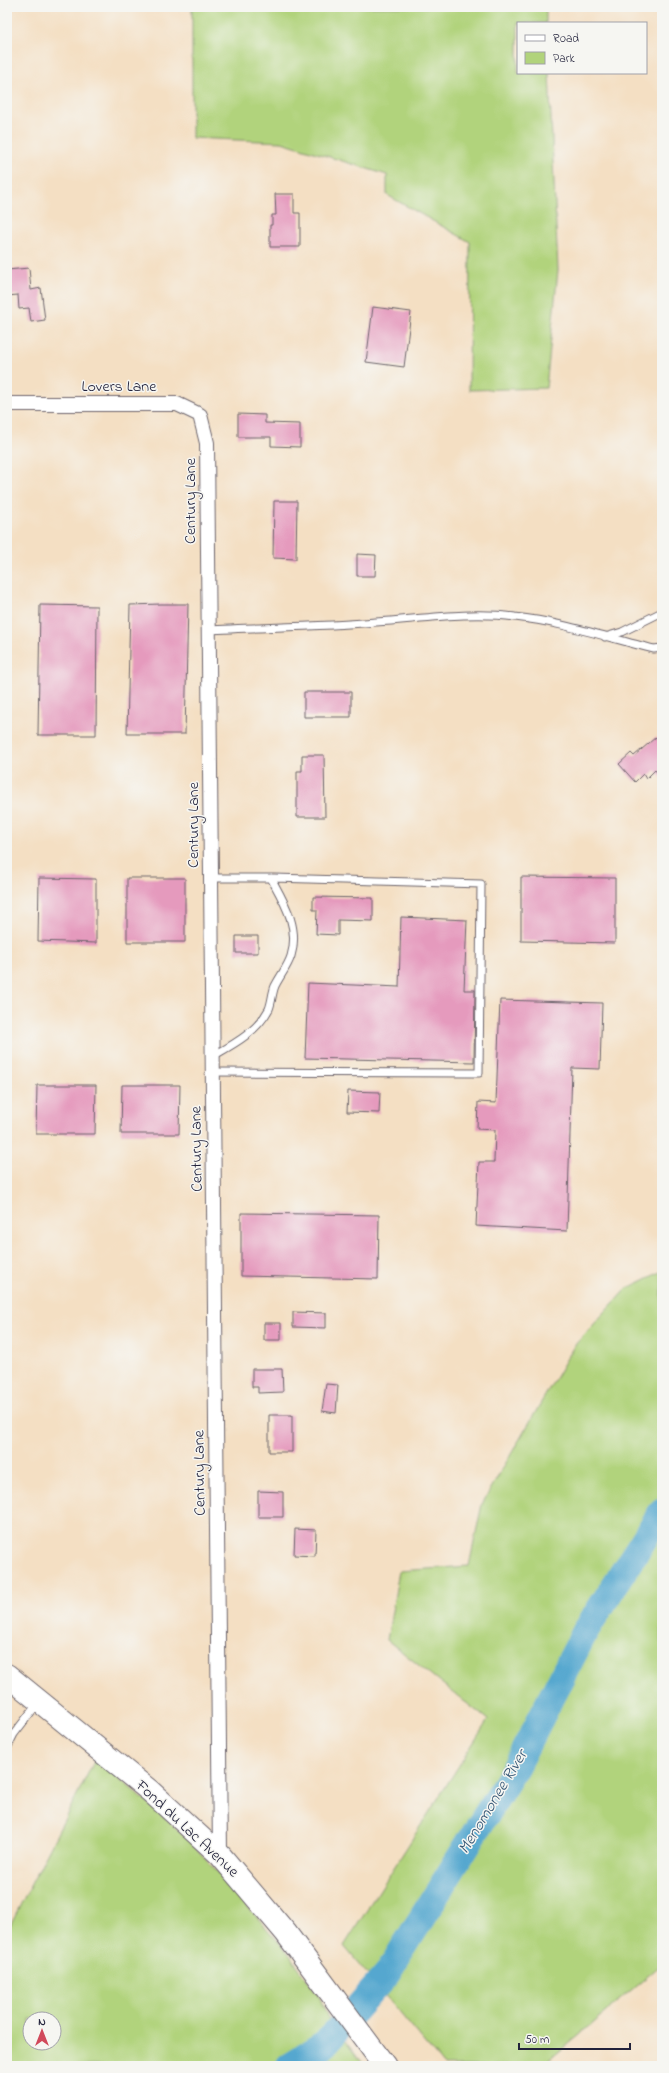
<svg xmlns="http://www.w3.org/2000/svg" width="669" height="2073" viewBox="0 0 669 2073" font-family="'Indie Flower',sans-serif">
	<rect width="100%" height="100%" fill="#f6f6f2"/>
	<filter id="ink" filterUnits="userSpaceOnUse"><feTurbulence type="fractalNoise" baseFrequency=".025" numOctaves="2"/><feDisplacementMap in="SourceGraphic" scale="8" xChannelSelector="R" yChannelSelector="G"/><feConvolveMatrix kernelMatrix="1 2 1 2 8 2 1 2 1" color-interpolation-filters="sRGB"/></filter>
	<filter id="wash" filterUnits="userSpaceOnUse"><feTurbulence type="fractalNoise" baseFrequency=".012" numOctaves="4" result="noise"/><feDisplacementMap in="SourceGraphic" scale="16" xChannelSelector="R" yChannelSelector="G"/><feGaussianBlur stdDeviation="0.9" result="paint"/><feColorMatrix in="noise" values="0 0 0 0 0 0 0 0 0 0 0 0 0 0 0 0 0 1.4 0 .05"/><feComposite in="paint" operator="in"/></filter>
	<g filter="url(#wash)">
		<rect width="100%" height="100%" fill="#f4dfc3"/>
		<path fill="#b1d37b" stroke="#6a7a5b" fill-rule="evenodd" d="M192,7h354v16h-28v50h31l9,197 -12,118 -77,2 1,-148 -83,-47v-20l-105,-33 -90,-4z
			M662,1271v693l-120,102h-98l-100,-120 144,-226 -101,-80 12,-69 70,-5 13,-62 92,-158 52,-57z
			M96,1758l77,67 35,36 81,93 30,42 9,22 37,48h-358v-135zM30,2019h24v24h-24z"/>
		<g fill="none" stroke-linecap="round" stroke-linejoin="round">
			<path stroke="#54a7cf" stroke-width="27" d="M289,2066l36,-22 62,-70 127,-204 72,-140 76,-119"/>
		</g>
		<g id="blocks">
			<path fill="#e59abd" d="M275,194h19v19h6v34h-30v-22h2v-10h4z
				M29,268l2,22 10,-2 4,32 -14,2 -2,-14 -10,1 -1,-14 -11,1v-26z
				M373,307l38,5 -7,55 -38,-5z
				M238,414l27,1v8l35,1v23l-29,-1v-9h-33z
				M274,501h23l-1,58 -23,-1z
				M357,554l19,1 -1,21h-18z
				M161,604h27l-3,130h-58l3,-129z
				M40,605l57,1 -1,129h-58z
				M304,692h47v25h-47z
				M656,737l6,7v34l-7,-8 -9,9 -3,-5 -8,8 -16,-18 12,-11 3,3z
				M302,755h22l1,62h-28v-46h5z
				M521,877l94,1v65l-94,-2z
				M39,878l57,1v64l-58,-2z
				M127,878h58v64h-58z
				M313,897l60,1v23l-35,-1v15l-22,-1 1,-24h-4z
				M401,917l66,3 -3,70h11l-1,72 -169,-4 3,-75 91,4z
				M236,936h22v17h-22z
				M500,1000l102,3 -2,66 -28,-1 -5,163 -91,-5 3,-64h15l1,-32 -18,-1 1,-27 18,1z
				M37,1085h59l-1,49h-59z
				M122,1085h58l-1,49h-58z
				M348,1091l32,1 -1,21 -32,-1z
				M241,1213l138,2 -1,64 -137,-3z
				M293,1312l33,1v15l-33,-1z
				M264,1323h17v17h-17z
				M252,1369h30l1,23 -25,1v-6h-6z
				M326,1384l12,1 -2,28 -14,-2z
				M269,1415h23v37h-23z
				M258,1491l25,1v25h-25z
				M295,1529l21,1 -1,26 -21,-1z"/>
		</g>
	</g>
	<g filter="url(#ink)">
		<use href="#blocks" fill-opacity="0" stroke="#6c646b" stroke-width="1"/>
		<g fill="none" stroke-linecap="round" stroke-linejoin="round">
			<g stroke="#6c646b" stroke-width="9">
				<path id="service" d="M209,630c55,-3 111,-3 167,-8 46,-3 93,-11 139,-5 47,5 93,21 139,32l8,-1
					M605,637l17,-5 40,-20
					M211,878h63l207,6 -2,189 -266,-1
					M213,1056c21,-12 44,-24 56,-47 3,-7 3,-16 6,-23 5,-10 13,-20 16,-30 9,-29 -7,-54 -20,-78
					M7,1748l7,-14 24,-31"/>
			</g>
			<g stroke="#6c646b" stroke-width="16">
				<path id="minor" d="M7,404h170l23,11 7,28 13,1412"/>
			</g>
			<g stroke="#6c646b" stroke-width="24">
				<path id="primary" d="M7,1675l143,116 70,64 66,78 99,133"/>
			</g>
			<use href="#service" stroke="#fff" stroke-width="7"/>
			<use href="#minor" stroke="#fff" stroke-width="14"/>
			<use href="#primary" stroke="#fff" stroke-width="22"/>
		</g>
	</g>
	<g text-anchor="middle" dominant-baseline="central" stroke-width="3" stroke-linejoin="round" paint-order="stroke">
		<g font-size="16" fill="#22223b" stroke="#f6f6f2">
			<text x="119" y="387">Lovers Lane</text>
			<text transform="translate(191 501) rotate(-90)">Century Lane</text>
			<text transform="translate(194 825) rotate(-90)">Century Lane</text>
			<text transform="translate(197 1149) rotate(-91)">Century Lane</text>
			<text transform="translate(200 1473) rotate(-91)">Century Lane</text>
			<text transform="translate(187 1829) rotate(43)">Fond du Lac Avenue</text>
		</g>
		<g font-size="17" font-style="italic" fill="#365776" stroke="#f6f6f2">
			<text transform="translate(493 1802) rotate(-59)">Menomonee River</text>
		</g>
	</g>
	<rect width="669" height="2073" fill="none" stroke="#f6f6f2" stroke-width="24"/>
	<rect x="517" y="22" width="130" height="52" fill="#f6f6f2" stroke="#a1a1a9"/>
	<rect x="525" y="35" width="20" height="6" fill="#ffffff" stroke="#a1a1a9"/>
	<text x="553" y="42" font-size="12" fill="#22223b">Road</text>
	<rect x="525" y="52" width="20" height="12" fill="#b1d37b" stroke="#a1a1a9"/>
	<text x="553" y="62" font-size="12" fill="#22223b">Park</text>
	<g transform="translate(42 2031)"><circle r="19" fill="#f6f6f2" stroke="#a1a1a9"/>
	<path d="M0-3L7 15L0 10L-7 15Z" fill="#d1495b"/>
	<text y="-6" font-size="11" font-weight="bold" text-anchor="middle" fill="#22223b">N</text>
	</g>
	<path d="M519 2043v6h111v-6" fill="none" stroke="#22223b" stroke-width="2"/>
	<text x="525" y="2043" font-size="12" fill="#22223b" stroke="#f6f6f2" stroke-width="3" paint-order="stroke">50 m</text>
</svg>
